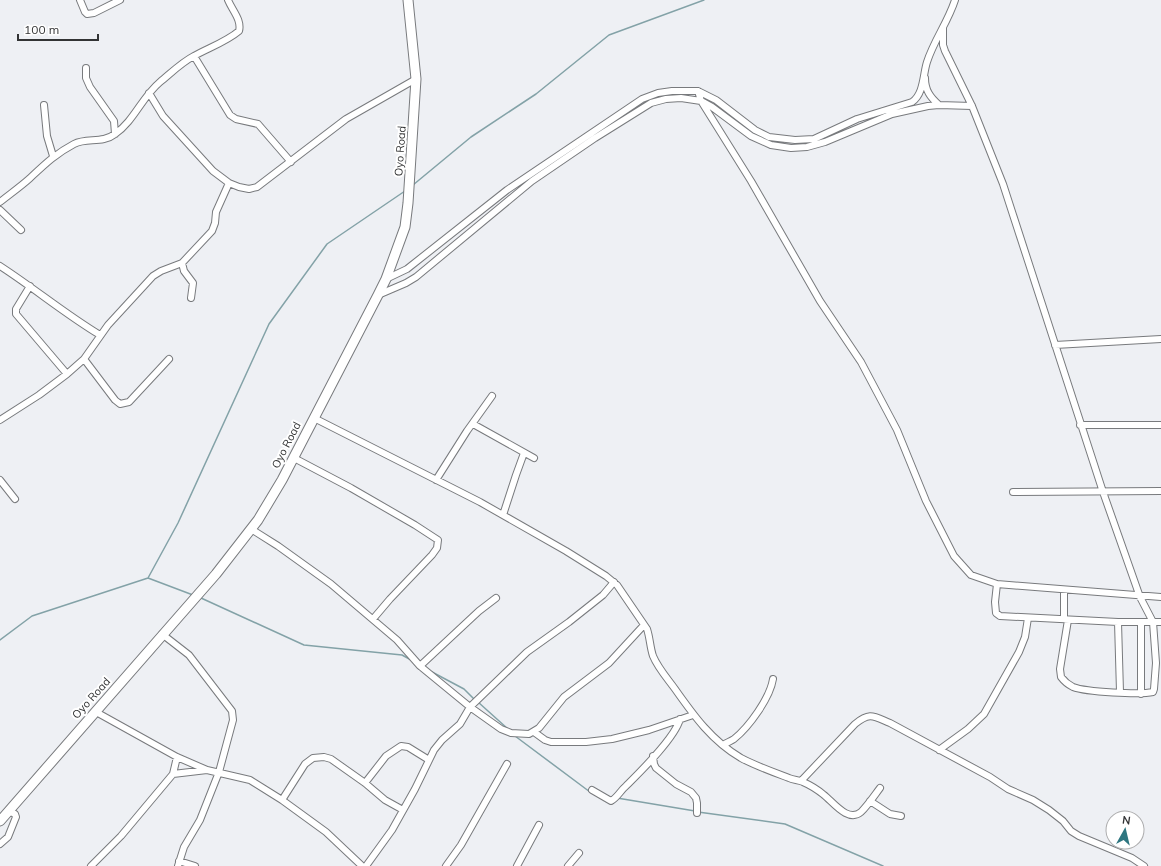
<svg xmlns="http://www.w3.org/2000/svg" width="1161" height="866" viewBox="0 0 1161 866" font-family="Mulish,sans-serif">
	<rect width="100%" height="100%" fill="#eef0f4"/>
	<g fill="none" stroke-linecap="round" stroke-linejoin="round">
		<path stroke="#83a2a7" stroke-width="1.5" d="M413,185l58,-48 65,-43 73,-59 95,-35
			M148,578l45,17
			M201,598l103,47 98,10 11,6
			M0,640l32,-24 116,-38 30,-55 91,-199 58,-80 78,-53
			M432,672l32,17 11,11
			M478,702l30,27
			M515,736l75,56
			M617,798l78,13
			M698,812l87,12 98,42"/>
		<g stroke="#787a7d" stroke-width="8">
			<path id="minor" d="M80,0l5,12 2,2 7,-1 26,-13
				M943,28v17l2,6 27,55 31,78 100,308 37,105 13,25 3,41 -2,26 -1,3c-13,3 -67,0 -80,-5 -4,-2 -9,-6 -12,-10l-1,-8 8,-49
				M194,56l36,59 6,4 22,5 33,38
				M86,68v10l4,9 24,34 1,13
				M925,78c0,12 5,19 14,27
				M698,91l3,10 50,80 69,120 41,61 36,68 29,71 28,55 17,19 26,9 164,13
				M149,93l14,23 50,55 16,12 10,4 10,2 8,-2 89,-68 70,-40
				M44,105l3,31 6,20
				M0,202c10,-8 20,-15 29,-23 15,-14 26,-25 45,-35 13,-7 28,0 41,-10 19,-13 27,-37 45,-52 11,-9 22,-20 34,-26 14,-8 32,-14 45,-25 3,-11 -7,-21 -11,-31
				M0,210l21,20
				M182,263l2,8 9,12 -2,15
				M0,266c34,22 65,48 100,69
				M386,279l21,-10 100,-79 135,-91 16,-6 14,-2h26l18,9 39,30 14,7 26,3 19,-1 43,-20 55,-17c12,-8 11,-28 15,-40 7,-22 21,-40 28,-62
				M30,286l-14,23v5l51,60
				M378,295l28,-12 10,-6 116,-96 63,-43 56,-35 15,-4 15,-1 20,3 11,6 39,29 20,9 20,3 16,-1 18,-5 67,-28 36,-8 11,-1 33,1
				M1055,345l106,-6
				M84,359l31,41 5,4 9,-2 40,-43
				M314,418l166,84 86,49 40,25 11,9 30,44c3,9 3,18 6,27 5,12 14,22 22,33 19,27 37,52 66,69 15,8 32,14 48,20 4,2 10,2 14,4 7,3 15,8 21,13 9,7 24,28 37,17 7,-7 13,-16 19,-24
				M0,420l39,-25 28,-21 17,-15 24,-34 45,-49 8,-5 21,-8 30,-32 3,-8 1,-11 13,-29
				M473,424l61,34
				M1080,425h81
				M294,458l57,30 64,37 23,15 -1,8 -5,7 -42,44 -17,20
				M0,480l15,19
				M436,480l31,-49 25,-35
				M1013,492l148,-1
				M503,515l13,-40 8,-22
				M251,529l27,17 53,38 66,56 23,26 50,41 31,22 10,4 18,1 10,-6 25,-31 45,-34 35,-38
				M997,584l-2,18 1,11 4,3 118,6h43
				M1064,619v-29
				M1118,622l2,70
				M1141,622v72
				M162,634l27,21 43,56 1,9 -14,52 -19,48 -16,27 -6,19
				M420,666l59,-55 17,-13
				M96,712l81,45 30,13 43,10 32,20 44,32 36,34
				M534,732l11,8 6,2h35l26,-3 37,-9 44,-15
				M723,745c3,-2 8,-4 11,-6 15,-12 36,-41 39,-60
				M939,750l29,-21 16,-15 35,-62 6,-15 3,-19
				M653,756l1,8 2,4 20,16 15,8 5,6 1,5v10
				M173,774l34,-4
				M801,781l54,-57c15,-12 18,-8 35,-1l100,54 18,12 25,11 16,10 14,11 8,10 8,5 53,22 12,8
				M365,783l21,-27 15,-10 7,1 21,13
				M592,790l19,11c7,-4 9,-10 15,-15 14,-14 49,-48 54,-67
				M282,800l23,-36 8,-6 11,-1 7,2 34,24 20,17 18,10
				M870,801l20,13 11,2
				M0,844l8,-7 8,-20 -1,-3 -7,-3
				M179,861l16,5
				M91,866l30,-30 52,-62 4,-17
				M366,866l26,-36 23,-41 19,-39 8,-10 18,-16 10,-17 57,-55 42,-30 34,-27 11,-13
				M446,866l15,-21 46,-81
				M517,866l22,-41
				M568,866l11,-13"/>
		</g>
		<g stroke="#787a7d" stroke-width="11">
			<path id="highway" d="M0,821l216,-247 42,-54 24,-40 96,-185 8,-16 19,-52 3,-24 8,-124 -8,-79"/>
		</g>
		<use href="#minor" stroke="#fff" stroke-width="6"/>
		<use href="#highway" stroke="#fff" stroke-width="9"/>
	</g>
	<g text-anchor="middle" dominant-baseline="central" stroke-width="4" stroke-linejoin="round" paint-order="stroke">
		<g font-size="11" fill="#323334" stroke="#fff">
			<text transform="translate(400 151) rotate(-86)">Oyo Road</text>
			<text transform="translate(286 445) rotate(-63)">Oyo Road</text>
			<text transform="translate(91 698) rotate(-48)">Oyo Road</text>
		</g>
	</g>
	<g transform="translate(1125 830) rotate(8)"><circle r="19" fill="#ffffff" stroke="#adadae"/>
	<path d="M0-3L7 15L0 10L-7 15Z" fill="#2e7680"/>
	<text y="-6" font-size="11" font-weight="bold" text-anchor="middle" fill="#323334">N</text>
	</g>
	<path d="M18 34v6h80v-6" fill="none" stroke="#323334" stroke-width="2"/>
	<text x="24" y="34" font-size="12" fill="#323334" stroke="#ffffff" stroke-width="3" paint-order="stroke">100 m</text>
</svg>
